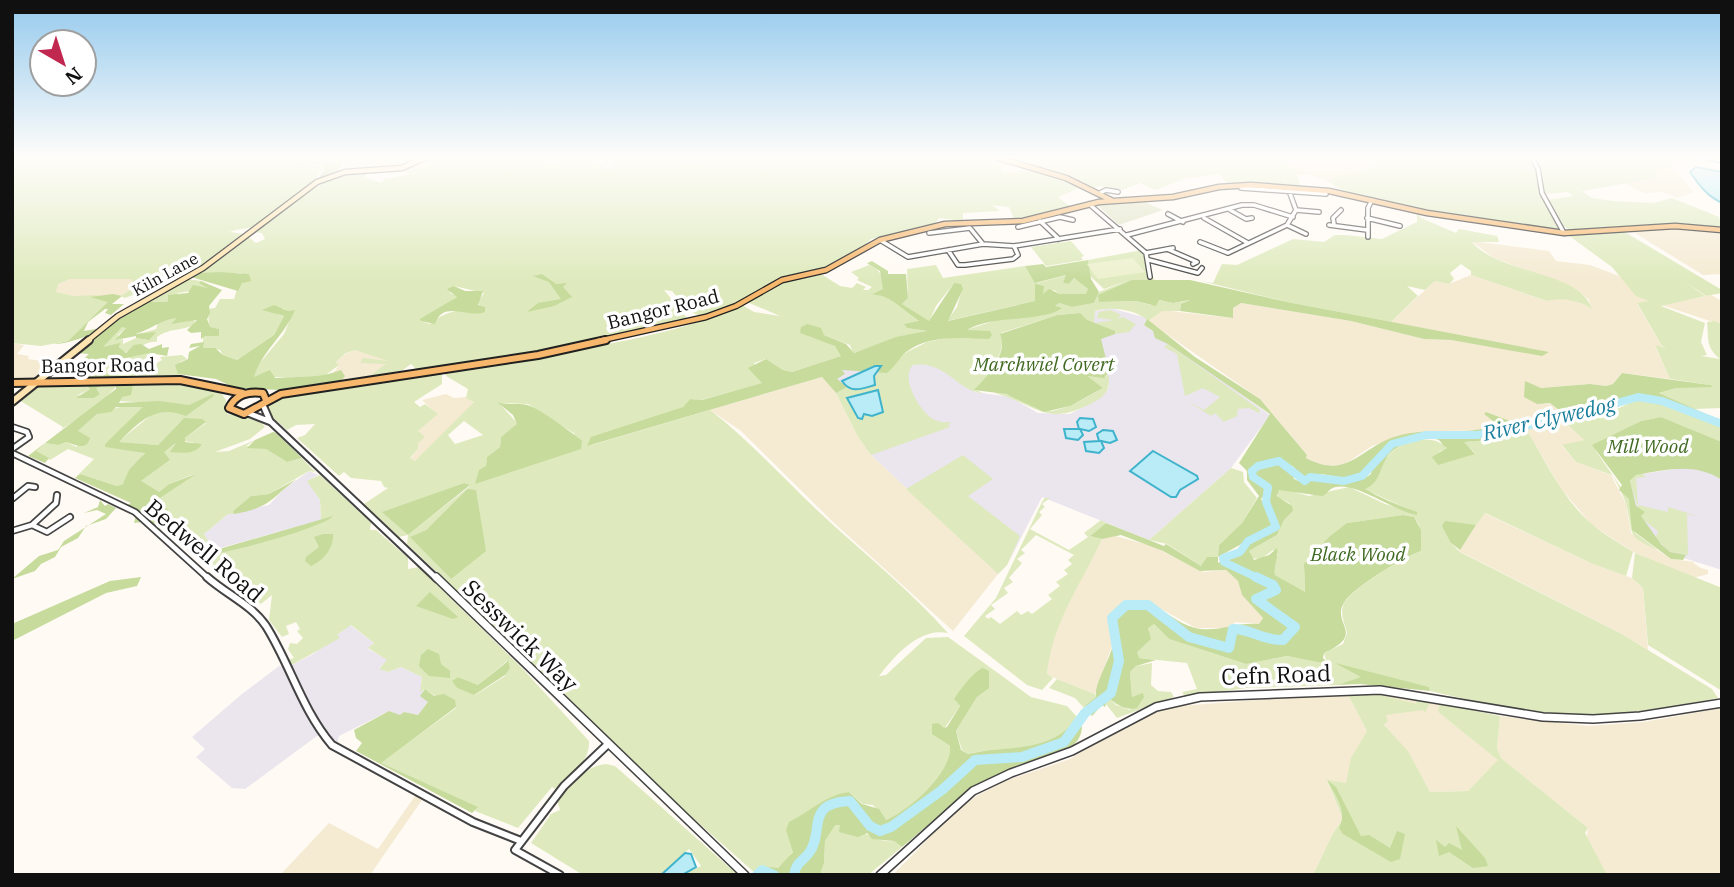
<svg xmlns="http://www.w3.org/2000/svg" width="1734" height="887" viewBox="0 0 1734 887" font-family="'IBM Plex Serif',serif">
	<rect width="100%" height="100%" fill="#fffaf4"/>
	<path fill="#ebe5ee" d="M1110,308l37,10 -3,7 126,90 -39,53 -82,72 -107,-43 -35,68 -9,9 -127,-119 -13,-19 -33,-65 99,-15 51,36 35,5 28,16 32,1 30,-16 9,-11 -16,-66 2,-10z
		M1687,467l35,8v95l-51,-16 -33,-34 -8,-38 6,-7z
		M309,471l9,4 -10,6 12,19 1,20 -108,30 -9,-16 24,-20 41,-9 14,-15z
		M350,625l24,18 -6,6 20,11 -9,8 9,4 13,-5 21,10 -1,9 7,16 -10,13 -14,-3 -4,4 -11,-5 -50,25 -2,7 -9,-10 -11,3 -72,53 -13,-1 -36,-31 9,-8 -13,-12 50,-43 37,-28h11l23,-12z"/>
	<path fill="#f5ebd3" d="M1279,158h82l15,6 -31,10 -15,9 -53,-23z
		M1673,167l21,25 -17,6 -14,-6 -18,2 -21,-11 27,-4z
		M1677,227l45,4v43l-19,1 -73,-45z
		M1471,241l78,10 7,10 34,4 29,11 32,26 -14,2 26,44 -8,-2 15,33 -48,-6 -9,11 -7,2 -16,-2 -49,4 -15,-4 -1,4 20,16 5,-1 13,10 -50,9 -27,-10 11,11 -15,7 -67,2 -43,14 -27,18 -22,3 -17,-9 1,-3 -47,-56 -112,-78 14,-11 70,8 1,-10 8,-5 110,18 73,18 27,1 91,15 6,-3 -157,-30 44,-41 14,3 22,-9 75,26 11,-3 19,3 15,7 -2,-8 -13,-11 -82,-31z
		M70,279h60l6,6 -15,11h-47l-19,-4 1,-7z
		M1711,295l11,6v24l-60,-20z
		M12,343l12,2 -7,9 12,2 -1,3 28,4 -21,16 -23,2z
		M355,350l14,2 19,9 -15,14 -21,8 -28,3 15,-21 -3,-3 11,-9z
		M822,377l14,16 22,44 13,18 127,119 -45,57 -120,-109 -92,-91 -31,-21z
		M446,394l8,4 12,-1 8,5 -35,38 -24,21 -5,-2 8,-10v-18l19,-17 -15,-14z
		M1566,423l18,17 -22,6 14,16 35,13 15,29 5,29 40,26 24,3 -2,1 8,5 7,2v4l-15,4 -58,-25 -43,-28 -30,-35 -36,-61z
		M1484,513l109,51 39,14 11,10 5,62 -28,-17 -161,-82z
		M1112,535l40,11 52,26 22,-2 12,11 4,14 21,23 -3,6 -24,-2 -10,6h-30l-44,-24 -43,18 5,18 -19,54 -48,-19 3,-31 16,-40 36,-65z
		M1347,693l20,38 -21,53 -19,-3 16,38 -10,14 -20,42h-420l61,-63 24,-17 27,-14 65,-22 37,-23 60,-29z
		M1376,694l63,9 -1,9 61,48 -31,31 -38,1 -23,-41 -23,-26 4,-4z
		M1722,708v167h-115l-21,-34 2,-13 -87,-70 -4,-10 3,-32 88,10 56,-4z
		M417,793l7,4 -54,78h-90l49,-52 49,26z"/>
	<path fill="#deeabd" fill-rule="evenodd" d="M12,158h268l-1,3 17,2 7,4 16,-4 6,1c-4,16 -53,55 -69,62 -9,3 -17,2 -26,6l13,2 -38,32 -35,3 -8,8h-7l-11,8 6,3 -25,10 -4,-2 15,-11 -6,-6h-60l-12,5 -2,8 18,4 27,-1 -6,1 14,6 -41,39 -27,5 -29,-3z
		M352,158h67l-22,9 -52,-1z
		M433,158h112l2,6 20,-6h23l18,11 5,-7h-8l-3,-4h105l-22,5 41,-5h270l13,7 -9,4 4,3 30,-2 50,16 -26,11 13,10 -56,14 -6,-14 -17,-2 8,6 -37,2v8l-24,-3 -5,7 -24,8 -39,6 -14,14 -24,12 -56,14 -47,27 -30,10 -11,-5 -17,-20 -8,-1 23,28h3l-133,31 -138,23 -8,-8 -8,6 -34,7 16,-13 -25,-1 3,-5 25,3 -33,-11 -9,3 -10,9 3,3 -16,12h-70l6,-13 25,-30 10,-24 -6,2 -5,-4 -5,7 6,1 -10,19 -37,25 -14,-5 -3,-5 -17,-2v-10l16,-9 -10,-2 -1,-18 7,-1 5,-9h14l8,-26h-43l48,-37 9,7 9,-4 -3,-6 -9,-1c41,-28 64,-56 116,-62l-4,7 16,6 3,-4 26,-5 -7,-3zM454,286l30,7 -6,9 2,5c-21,4 -34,3 -50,17l-9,-3 37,-25 -8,-3z
		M1004,158h275l-2,2 34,14 -14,1 4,12 -73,-3 -9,-10 -35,5 -29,11 -15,-7 -18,7 -22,-4 -6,2 -26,-11z
		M1366,158h164l6,12 2,18 22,40 -5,2c-45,-7 -201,-21 -227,-50l48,-15z
		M1534,158h137l2,9 -22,12 -69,12 10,7 21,3 41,2 18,-5 47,19 3,12 -45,-4 -106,6 -9,-6 -14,-25 25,-4 -5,-4 -23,2z
		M1417,213l4,5 35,15 3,-4 38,7 2,6h-27c28,33 107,28 120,67 -14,-9 -30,-12 -45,-8l-76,-26v-4l-10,-7 -11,9 4,6 -5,5 -14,-3 -10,9 -18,-4 11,10 -27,26 -104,-20 -86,-21 12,2 9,-19 15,1 56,-26 31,3 11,-7h10l37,4 35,-17z
		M1623,231l99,59v3l-16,3 -25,-17 24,17 -44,10 44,17 -4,19 6,13 -6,1 19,3c-15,-13 -11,-19 -13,-37l8,-1 7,4v83l-28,1 -35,-16 17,-5 34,-3 -40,-6 -15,-34 11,3 -4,-2 -25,-43 12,-2 -13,-5 -24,-29 -44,-32z
		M1071,241l13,15 -3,1 2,3 -37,6 -15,-19z
		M1142,250l8,27 5,2 -56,23 37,-1 15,4 7,-5 15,3 21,-3 -13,4 -1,7h-18l-14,10c-11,-11 -37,-15 -53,-10l-1,12 21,-3 -18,-2 2,-6 11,-2 11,5 -4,4 6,-2 13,7 -7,8 -14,2 -1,-3 -28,-11 -7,-7 -22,2 -56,18c6,20 -13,43 -26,57l8,3c-27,-2 -37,-33 -70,-28 -14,13 9,50 22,55 5,3 12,2 17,2l-4,2 2,3 -79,28 -13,-18 -22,-44 11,-6 9,3 51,-38 20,-10 48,-10 -9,-2 40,-13 35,-1 18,-13 13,4 22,-4 5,-11 30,-12 -25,9 -14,-13 -2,-16zM879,394l3,14 -24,10 -10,-20z
		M867,263c13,7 16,11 17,26l-12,6c18,-3 32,17 47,26v3l-14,1 2,3 20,3 -74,22 -3,-8 -26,-10 -17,2c13,0 31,5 34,19l-49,16 -9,-2 -17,-11 -12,4 9,20 -62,17 -11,-1 -7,8 -95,39 122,-36c44,34 80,76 121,113 40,36 81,70 117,110 -28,-6 -53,22 -69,43l7,-1 40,-37 22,-1 83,60 36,9 11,12c-33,40 -65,25 -110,36l-6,-4 -6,-19 21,-34 11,-9 -18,-6 -16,17 6,7 -22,32 12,8c2,27 -41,64 -64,74l-13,-15 -10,-1 -14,-12c-54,14 -36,47 -71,76h-17l-6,5 -70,-62 -123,-119 12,-15 -19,10 -84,-83 12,-14 -9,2 -1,5h-10l-56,-53 1,-9 -9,2 -35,-33 24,-16 -4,-1 -3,-6 -30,-3 -7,-6 -5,4 -42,-38 8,-3 10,-11 -19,1 -9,5 -16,-14 -2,-9 8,-9 105,-18 1,4 12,-5 47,-8v13l-28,18 6,5 5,-3 13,10 -20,17 7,6 -7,6v6l-8,9 5,3 59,-59 -8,-4 2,-9 -22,-13 -1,-5c90,-16 216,-28 297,-66l12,7 26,4 -33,-14 41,-23 33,-5 19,12 12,2 5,-5 9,4 -3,3h5l4,-3 -15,-7 2,-2 -8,-6 18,-7zM499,403l29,1 47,30 -94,38 5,-6 1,-9 13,-10 1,-10 17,-13zM464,421l19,14 -28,9 -7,-9zM464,483l6,3 -62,49 -25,-23zM467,489l-16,90 -40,-42 15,-7z
		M936,265l7,13 82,-12 12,17 30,-8 -4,8 6,1 5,-6 14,11 -1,5h-27l-6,-4 -11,4 -2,-1 2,-7 -8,15 -88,20 10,-14 5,-18 -8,-6 -18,23 -7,16 -27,-18 6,-6 -1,-29z
		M187,279l14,2 9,7 -32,5 -9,9h-29z
		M178,317l-1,6 17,-3 1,4c-14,8 -24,3 -38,13v5c-12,-2 -21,11 -34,10l-4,-6 -17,1 20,-20h5l-9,8v5l5,-1v5l13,-6 13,2 -14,-5 21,-6 2,-6h-3z
		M1168,344l92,66 -1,3 -10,-5 -11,1 -1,7 -13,6 -9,-9 -4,3 -24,-15 17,9 16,-13 -17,-9 -18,8 -8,-42 -13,-7z
		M150,353l6,3 -24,8 -6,7 19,-1 17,-10 -2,-3 22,-2 5,4 -7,3 -1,13 4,-1 -6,3 -55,1c-15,-8 -33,-3 -48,1l20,-20z
		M1108,374c3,12 -1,21 -12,27 -51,28 -56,4 -102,-8 17,-1 31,11 46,17 17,6 49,-14 63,-22l-18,-12 20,1z
		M182,382l38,9 6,9 1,14 32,5 6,8 -15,12 -35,13 14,-1 26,-11 -9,6 20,3 21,13 15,-4 13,14 -6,-1 -40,23 -18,2 -18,15 1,3h-6l-24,20 9,16 -18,6 -30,-29 3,-17 -8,-12 34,-24 -25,10 -10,8 -19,-8 1,-3 29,-21 -7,-8 14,-9h18l-10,-2v-3l21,-15 -26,-1 -22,23 -40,-3 38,-31 34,2 24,-17 -25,9 -72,-4 15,-16z
		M81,383l9,6 -12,6 16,3 6,-5 -5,-5 8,-3 14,1 -20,20 -35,23 1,-2 -44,-27 21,-15z
		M1639,399c26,2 65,12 83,31v12l-61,-25 -20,4 -42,21 -3,9 33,48 6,34 23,17c-34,-14 -24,-17 -32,-46 -1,-5 -11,-25 -14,-29l-36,-13 -14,-17 22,-5 -18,-17 42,-10z
		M126,405l18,2 -39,37 40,8 -22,32 -6,2 -37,-12 -5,4 19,-19 -26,-10 -18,11 -15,-9 12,-8 11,2 8,-3 11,5 1,-16 19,-17z
		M1526,429c20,32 36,70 66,95 12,11 28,19 41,28l-7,24 -33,-12 -108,-51 -9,12h-10l-15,18 9,9 160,81 92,56 6,9c-51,10 -103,19 -155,16 -45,-2 -89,-13 -133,-23l-1,-4 -87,-21 20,11 -2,2 -22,6 -92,3 -61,9 -3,-5 15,-3 -10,-26 -49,-5 -1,-7 13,-12 -2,-12 6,-3 15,15 77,25 41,-8 40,7 -3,-10 19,-9 4,-11c-2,-9 -7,-18 -4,-27 5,-16 60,-48 78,-55l-2,-26 -5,-8 -11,-2 -56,8 -43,45 1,25 -30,-18 -2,-10 5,-11 -5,-4 -12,9 -11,-1 -1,-7 28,-16 7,-15 9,-9 -4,-8 -11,-6 -1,-6 6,-2 26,7 40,-9 36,17 32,9 -53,-24c22,-15 12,-21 25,-34 13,-15 46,-23 58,-6l-9,3 37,1 -12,-11 28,-2z
		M963,455l30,24 -25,17 52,40 -13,29 -9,9 -92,-85z
		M1231,468l12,4 1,10 13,16 -15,25 -23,22 -1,12 -17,9 -34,-22 -18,-4z
		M1642,474l4,3 -10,1 2,27 30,7v-5l32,10 -13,-3 1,41 -18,-3 -14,-14 2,-7 -16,-12 -12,-37 6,-7z
		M320,475l51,48 -1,7h6l32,28v11l11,-2 101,99 69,75c1,22 -19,35 -34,48l-3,-2 -34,41 -43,-17 2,-4 -97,-44 76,-55 -2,-8 -19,-4 -10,-7 -5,3 2,-15 -21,-10 -13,5 -9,-3 8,-9 -19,-12 6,-5 -23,-18 -14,10 3,3 -50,28 -3,-6 7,-2 -6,-9 2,-6 7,1 6,-6 -6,-7 3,-2 -4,-7 -10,4 3,8 -7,3 -13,-17 3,-25 -11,9 -47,-30 -6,-15 -9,2 -3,-4 36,-7 101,-33 -12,3 -1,-20 -13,-19zM507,661l-2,15 -30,19 -18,-7 -4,-7 5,-4 20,8z
		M1045,498h5l-8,6 3,3 -6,5 3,3 -12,14 39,21 19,-13 -4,-4 17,-13 5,3 -16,13 12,3c-22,48 -49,81 -55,135l6,4 -11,12 -15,-5 -63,-49 32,-38 46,-96zM1036,535l38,20 -6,5 4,4 -8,6 4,4 -12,8 4,4 -12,9 4,4 -20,15 -4,-3 -7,4 -4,-4 -17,13 -9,-7 -3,2 -3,-3 10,-7 -4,-4 17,-12 -4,-5 9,-6 -4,-4 13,-15 -5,-4 8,-6 -4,-3z
		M1635,553l87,35v103l-74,-46 -5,-57 -11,-10z
		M1152,663l-1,22 7,6 13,1 3,5 -57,21 -11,-14 2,-7 8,8 14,5 10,-15 -8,2 -2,-25 6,-6z
		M1057,679l38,15 1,3 -12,11 -9,-10 -26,-10z
		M1347,693l29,1 41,10 -2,-5 15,3 -5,11 -2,-3 -37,5 2,6 -4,4 24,26 22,41 38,-1 30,-31 -60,-48 1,-9 61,13 -3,32 4,10 87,70 -3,5 22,42h-294l20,-42 10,-14 -16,-39 19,3 5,-25 16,-27z
		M606,764l9,2 123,109h-56l19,-9 -12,-17 -28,26h-78l-52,-32 20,-29 9,-4 -3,-10c13,-15 28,-34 49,-36z
		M834,825c22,-2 39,19 60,16l8,6 -34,28h-48l4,-12 1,-22z"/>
	<path fill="#c6db9c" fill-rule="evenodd" d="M280,158h65l-8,15 -21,9 8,-12 -1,-7 -25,4 -2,-4 -18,-2z
		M1088,260l3,19 8,13 -5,11 -22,4 -13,-4 -4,3 7,2c-19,15 -69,6 -95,22l23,1 2,4 -3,4c-27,-1 -60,-5 -83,13 -7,6 -11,15 -19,21l-45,-3 3,4 -8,5 10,8 -11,6 -14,-16 -235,69 4,-9 92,-30 7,-8 12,1 60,-17 -14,-15 18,-9 17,11 9,2 49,-16 -6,-10 -35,-13 1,-6 6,-3 14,4 3,7 22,9 8,9 42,-16 31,-6 -20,-3 -3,-4 15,-3c-17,-11 -30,-28 -48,-26l12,-6 -3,-18 -13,-8 5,-2 16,10v3h18l2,24 -6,6 27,17 25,-38 7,1 2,5 -15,32 87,-20v-17l9,2 -1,8 6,-5 11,5h26l2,-5 -14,-11 -5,6 -6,-1 3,-8 -31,8 -10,-17 18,-2 3,3z
		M219,272l30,2 2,7 -9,2 -4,8 -47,-14 9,-4z
		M542,274l14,10 11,-1 -4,4 9,10 -18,9 -27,6 11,-9 23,-4 -12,-17 -16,-6z
		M1132,280h58l97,22 262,50 -7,4 -91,-16 -27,-1 -73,-18 -110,-18 -8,5v10l-53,-7 1,-7 9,-4 -17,3 -14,-3 -3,6 -20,-5 -37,1 -1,-7z
		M201,281l21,9 -13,16 1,7 -3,6 3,8 9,2v7h-13l-5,3v-7l-10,1 -4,-3 10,-10 -26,4 6,-6c-18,2 -26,12 -42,16l21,-2 -7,8 -13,-2v-2l-21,4 11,-12 -4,-1 -19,20 17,-4 -1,4 7,6 8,-8 7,-1 8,5 13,-5v4l7,-1 -2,9 -17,-3 -44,9 -12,-3 -10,11 -15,2 20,-18 -12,-1 63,-51h28v-7l20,-2 5,-8 15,3 -9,-5z
		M454,286l11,5h18l-5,14 7,2v5c-16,7 -42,-13 -50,12l-14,-3 -1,-2 37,-22 -10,-8z
		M113,294l9,2 -10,8h12l-13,11 -6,-2 3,-4h-3l-17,13 -4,9 18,-3c-11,8 -35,16 -48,16l14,-3 40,-39 -18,-5z
		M274,305l14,6 7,-1c-10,25 -33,41 -41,67l16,-7 5,8c24,-2 43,1 66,-8l4,6 -4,5 -62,9 -44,-2 -19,-9 -38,-5 -3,-9 13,-6 1,-7 11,-6 -11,2 2,-4 13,-2 -1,6h12l8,7 14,5 37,-25 10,-19 -22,-6z
		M1080,313l7,7 28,11v3l-14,5 8,32 -5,7 -17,-2 16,12 -33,18 -26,6 -38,-18 -32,-4c13,-13 35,-37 26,-56l57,-19z
		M1147,319l48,38 65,42 47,56 -1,3c41,22 53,-9 88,-21 35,-12 74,1 103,-13l-13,-10 2,-2 27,10 50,-9 -13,-10 -13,1 -13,-7 1,-16 16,7 49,-4 16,2 7,-2 9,-11 88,12 3,2 -37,1 -17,5 63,28v9l-6,-6 -45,-19 -32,-6 -58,21 -51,8 -39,12 -27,2 11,12 -37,11 -6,-8 15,-9c-7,-3 -4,-8 -12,-9 -14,-2 -43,6 -49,20 -8,14 -6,23 -21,30 17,10 35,17 52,23v3c-23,-3 -66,-38 -86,-26 -3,2 -5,6 -9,7l-43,-6 -2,6 15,10 1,5 -9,9 -7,15 -28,16 5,9 15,-5 8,-7c2,10 -4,17 -2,27l30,17 -1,-28 25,-27 18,-14 56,-8 11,2 7,13v21c-19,7 -65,35 -76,50 -16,23 23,32 -21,52l-1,5 6,6 -42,-8 -41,8 -77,-25 -15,-15 -6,4 3,11 -14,13 2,6 17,2 -20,6 -6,6 2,25 11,-4 1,4 -7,11c-11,3 -21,-3 -29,-11l-3,10 -3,-2 -10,11 -7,-10 11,-9c-2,-13 14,-37 17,-53 2,-9 -3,-19 -5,-28 37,-39 56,8 93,13 21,2 36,-7 58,-5l4,-6 -21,-23 -4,-14 -12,-11 -26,1 -37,-20 -42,-16 -19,4 -12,-3 16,-13 58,23 2,-2 35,22 6,-9h11l1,-12 23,-22 17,-27 -12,-16v-9l-8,-8 31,-49 -102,-70 -13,-6 -2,-7 -9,-6zM1280,459l14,8 8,12c15,-11 33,0 49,0l21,-11 -1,6c-22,16 -46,-6 -68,9l-9,-4 -3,-10c-12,-7 -30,-8 -39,5l20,14 -5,13 12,26 -61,36v-6l56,-31 -13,-27 7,-8 -20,-18 9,-10z
		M114,374l9,5 27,4 -17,2 -2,10 -9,2 -3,6 40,-2 30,4 24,-11 1,2 -28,20c-30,-12 -46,5 -67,26l39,3 26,-27 18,1 4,3 -21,16v4l17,2c-7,11 -20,9 -32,8l6,-9 -12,9 6,8 -29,21 18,11 10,-8 27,-10 -36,24 8,12 -3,17 -6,3 -9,-9 -16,2 3,-12 -10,-6 4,-2 -56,-25 5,-4 37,12 6,-2 6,-14 16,-17 -40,-6v-3l38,-37h-27l-5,5 -14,2 -19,17 12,7c-3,13 -15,7 -24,4l-8,3 -12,-2 -10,8 13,7 -4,5 -17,-7 88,-67v-3l-13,-1 -7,3 4,6 -6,4h-18l14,-9 -11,-10 7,-4z
		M497,402c11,4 24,0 33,4 11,4 43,27 52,35l-1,8 -106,35 4,-14 7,-4 1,-9 13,-10 1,-10 16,-13 -4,-9z
		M1661,417l61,25v38c-28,-18 -55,-10 -86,-5l-6,6 6,25 9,6 -4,4 20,28 9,8 16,3 -3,5 -12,-1 -39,-29 -3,-31 -10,-9 3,-5 -30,-40 49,-24z
		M273,432l3,1 26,25 -15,4 -21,-13 -19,-1 8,-8z
		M297,479c-27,20 -27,29 -63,35l-1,-3 18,-15 18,-2z
		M464,483l6,2 -62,50 -26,-23z
		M467,489l9,1 10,61 -35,28 -41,-42 16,-7z
		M100,500l5,6 3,-2 8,4 -10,11 -20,7 -8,12 -17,9 -6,10 -14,7 -6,7 -23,8 27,-23 19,-6 6,-9 42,-27 -9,-4 -13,3 14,-6z
		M333,516c-7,11 -123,43 -138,40z
		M1445,521l31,4 -16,25 -9,-7 -9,-17z
		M323,534h10c1,14 -10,27 -22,32l-6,-5 1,-4 13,-10 -5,-10z
		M141,577l-4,9 -31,7 -94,48v-17l98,-43z
		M430,592l28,25 -5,2 -37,-13z
		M428,649l11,5 2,10 9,7v7l-21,-2 -10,-10 2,-11z
		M508,661l2,7 -5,7 -31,20 -17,-7 -5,-7 6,-4 20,8z
		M1335,663l94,24 1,4 -70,-7 -22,1 23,-8z
		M983,668l6,3v17l-12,9 -21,34 5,19 7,4c40,-10 78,1 108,-34l6,7c-1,28 -41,30 -60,37 -52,20 -79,50 -120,83l-8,-6 -22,-2 -5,-6 -9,4 -19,-5 1,-7h-5l-10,16 -1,22 -4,12 -53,-2 2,-6 9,1 15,-16 -7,-22 3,-8c21,-10 36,-27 60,-30l13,12 17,5 7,11c23,-10 66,-47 64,-74l-18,-12v-10l6,-1 6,5 3,-1 13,-21 -6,-7c6,-9 20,-28 29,-31z
		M425,689l9,7 10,-2 11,6 1,7 -75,56 97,44 -6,6 -116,-62 6,-8 -6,-5 -2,-8 35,-19 11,4 4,-3 14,3 10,-13 -8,-6z
		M1327,780l9,7 25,49 8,-1 21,13 7,-17 8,3 -5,25 -9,3 -48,-28 -4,-6c9,-17 -4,-33 -12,-48z
		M1456,826l29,32 3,8 -15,2 -24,-16 -10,4 -3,-16 9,7 4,-4 13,7z"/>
	<path fill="#dfe2c3" d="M1137,199l26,11 -44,15 -22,-20z"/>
	<path fill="#edf1ce" d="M1133,258l12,14 -47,7 -11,-15z"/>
	<path fill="#b9ecf6" stroke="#40b3cc" stroke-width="2" d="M1696,167l26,5v31c-15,-7 -23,-18 -32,-31z
		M875,366h6l-7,10 1,9c-14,4 -24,9 -33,-4z
		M878,390l5,22 -11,4 -8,-2 -2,5 -4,-1 -11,-20z
		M1080,418l13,1 3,8 -7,4 -9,-2 3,6 -5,5 -12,-2 -2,-9h15l-2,-7z
		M1103,430l10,1 4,9 -7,3 -9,-2 3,7 -5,5 -13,-2 -2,-9 15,-1 -2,-7z
		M1153,451l44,25 1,3 -18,11 -4,7h-5l-41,-26z
		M685,853l6,1 5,13 -14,8h-21z"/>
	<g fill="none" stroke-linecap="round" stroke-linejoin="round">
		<path stroke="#40b3cc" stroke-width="2" d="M1699,158l23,5"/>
		<path stroke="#b9ecf6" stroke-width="8" d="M1260,579l-36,-17 -1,-4 17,-6 8,-11 28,-14 -10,-25 2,-15 -15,-10 -1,-6 6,-5 21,-5 26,20 5,-4 34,4 18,-5 30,-32 34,-9h51l80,-15 81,-23 24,4 60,23"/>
		<path stroke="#b9ecf6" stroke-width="10" d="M757,875l5,-5 12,5
			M794,875c2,-13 8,-13 15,-22 16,-21 -5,-50 41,-52l20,25 10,5 11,-4 51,-37 33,-30 47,-3 42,-15 21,-29 26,-20 8,-32 -7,-43 14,-13h22l41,32 40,11 4,-19c20,0 26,11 50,11l12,-13 -39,-28 20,-9 -3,-5 -17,-8"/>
		<g stroke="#434343" stroke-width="6">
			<path id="minor-far2" d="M1532,158l6,11 4,24 22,40
				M1241,188l85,6
				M1100,193l6,-3 12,2
				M1089,204l57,49 4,24
				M1230,210l16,9 6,-1
				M1296,210l23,2
				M1168,214l15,8
				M1204,218l44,25
				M1367,218l33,8
				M1040,221l19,18
				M1334,224l-1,-6 8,-8
				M1287,225l19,9
				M1329,225l38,5
				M1018,227l42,-10 13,3
				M929,233l41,-5 13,16
				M1127,235l115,-30h12l39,12
				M1368,237v-29l4,-8
				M880,240l28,17 75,-13 31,2 106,-17
				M1200,242l28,11
				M1167,249l30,13 -4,2
				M948,250l10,15h7l48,-6 5,-4 -4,-9
				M1146,253l27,-5
				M1228,253l59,-28 9,-15 -8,-22
				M1149,260l49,13 4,-5"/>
		</g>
		<g stroke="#434343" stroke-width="8">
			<path id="minor-far1" d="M12,427l15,5 2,5 -17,12
				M12,453l123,59 74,67
				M12,499l16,-13 7,1
				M32,525l24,-22 1,-8
				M12,531l20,-6 15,7 23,-15"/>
		</g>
		<g stroke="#434343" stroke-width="10">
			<path id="minor" d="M207,577c19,17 45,28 59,49 24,38 36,84 66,119l141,77 48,19
				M560,875l-45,-25 49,-64 43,-41"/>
		</g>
		<g stroke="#434343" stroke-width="9">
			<path id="tertiary-far1" d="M263,405l7,16
				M248,413l23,9 166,157"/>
		</g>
		<g stroke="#434343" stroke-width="10">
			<path id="tertiary" d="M436,577l309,298
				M880,875l93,-84 38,-18 61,-22 84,-44 44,-10 180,-7 163,27 50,2 47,-3 82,-13"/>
		</g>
		<g stroke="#323232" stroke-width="7">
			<path id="secondary-far1" d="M87,341l31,-25 85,-48 114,-86 28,-10 57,-4 22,-10"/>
		</g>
		<g stroke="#323232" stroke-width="10">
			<path id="secondary" d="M12,402l77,-62"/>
		</g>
		<g stroke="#212121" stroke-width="7">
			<path id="primary-far1" d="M999,158l67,20 45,22
				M598,341l108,-24 30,-11 46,-26 44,-10 54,-30 65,-16 78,-3 76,-19 74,-5 46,-10 32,-2 78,6 98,22 137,20 111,-7 47,4"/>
		</g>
		<g stroke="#212121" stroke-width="10">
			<path id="primary" d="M12,383l168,-3 63,13
				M266,400l-3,-7c-15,-2 -27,1 -34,15l15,6 37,-20 257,-39 68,-15"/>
		</g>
		<use href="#minor-far2" stroke="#fff" stroke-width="3.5"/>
		<use href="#minor-far1" stroke="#fff" stroke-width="4.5"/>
		<use href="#minor" stroke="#fff" stroke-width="6"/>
		<use href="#tertiary-far1" stroke="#fff" stroke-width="5"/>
		<use href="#tertiary" stroke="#fff" stroke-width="7"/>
		<use href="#secondary-far1" stroke="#fee4b0" stroke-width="4.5"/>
		<use href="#secondary" stroke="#fee4b0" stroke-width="6"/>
		<use href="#primary-far1" stroke="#f7b76c" stroke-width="4.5"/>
		<use href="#primary" stroke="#f7b76c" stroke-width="6"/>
	</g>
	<linearGradient id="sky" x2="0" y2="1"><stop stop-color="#95caee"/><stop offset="0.56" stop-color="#fffdfa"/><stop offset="1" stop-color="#fffdfa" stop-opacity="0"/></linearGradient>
	<rect width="1734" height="282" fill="url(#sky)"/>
	<g text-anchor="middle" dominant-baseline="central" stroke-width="7" stroke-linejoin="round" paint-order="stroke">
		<g font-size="16" fill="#101010" stroke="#fff">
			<text transform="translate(165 274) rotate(-29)">Kiln Lane</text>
		</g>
		<g font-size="19" fill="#101010" stroke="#fff">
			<text transform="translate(663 309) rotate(-14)">Bangor Road</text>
			<text transform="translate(98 365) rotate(-1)">Bangor Road</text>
		</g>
		<g font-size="19" font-style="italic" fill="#3f6920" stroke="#fff">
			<text x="1044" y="364">Marchwiel Covert</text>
			<text x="1648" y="446">Mill Wood</text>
			<text x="1358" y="554">Black Wood</text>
		</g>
		<g font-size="21" font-style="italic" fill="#197e9b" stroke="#fff">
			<text transform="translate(1549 418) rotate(-13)">River Clywedog</text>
		</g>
		<g font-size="23" fill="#101010" stroke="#fff">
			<text transform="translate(205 550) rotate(40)">Bedwell Road</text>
			<text transform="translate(521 635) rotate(44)">Sesswick Way</text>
			<text transform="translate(1276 674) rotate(-2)">Cefn Road</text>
		</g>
	</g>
	<rect width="1734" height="887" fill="none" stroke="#101010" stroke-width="28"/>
	<g transform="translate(63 63) rotate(141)"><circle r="33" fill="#ffffff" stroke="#9f9f9f" stroke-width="2"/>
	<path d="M0-5L12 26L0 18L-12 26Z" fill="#c02850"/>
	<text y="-10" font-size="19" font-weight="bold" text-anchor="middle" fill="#101010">N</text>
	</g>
</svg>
